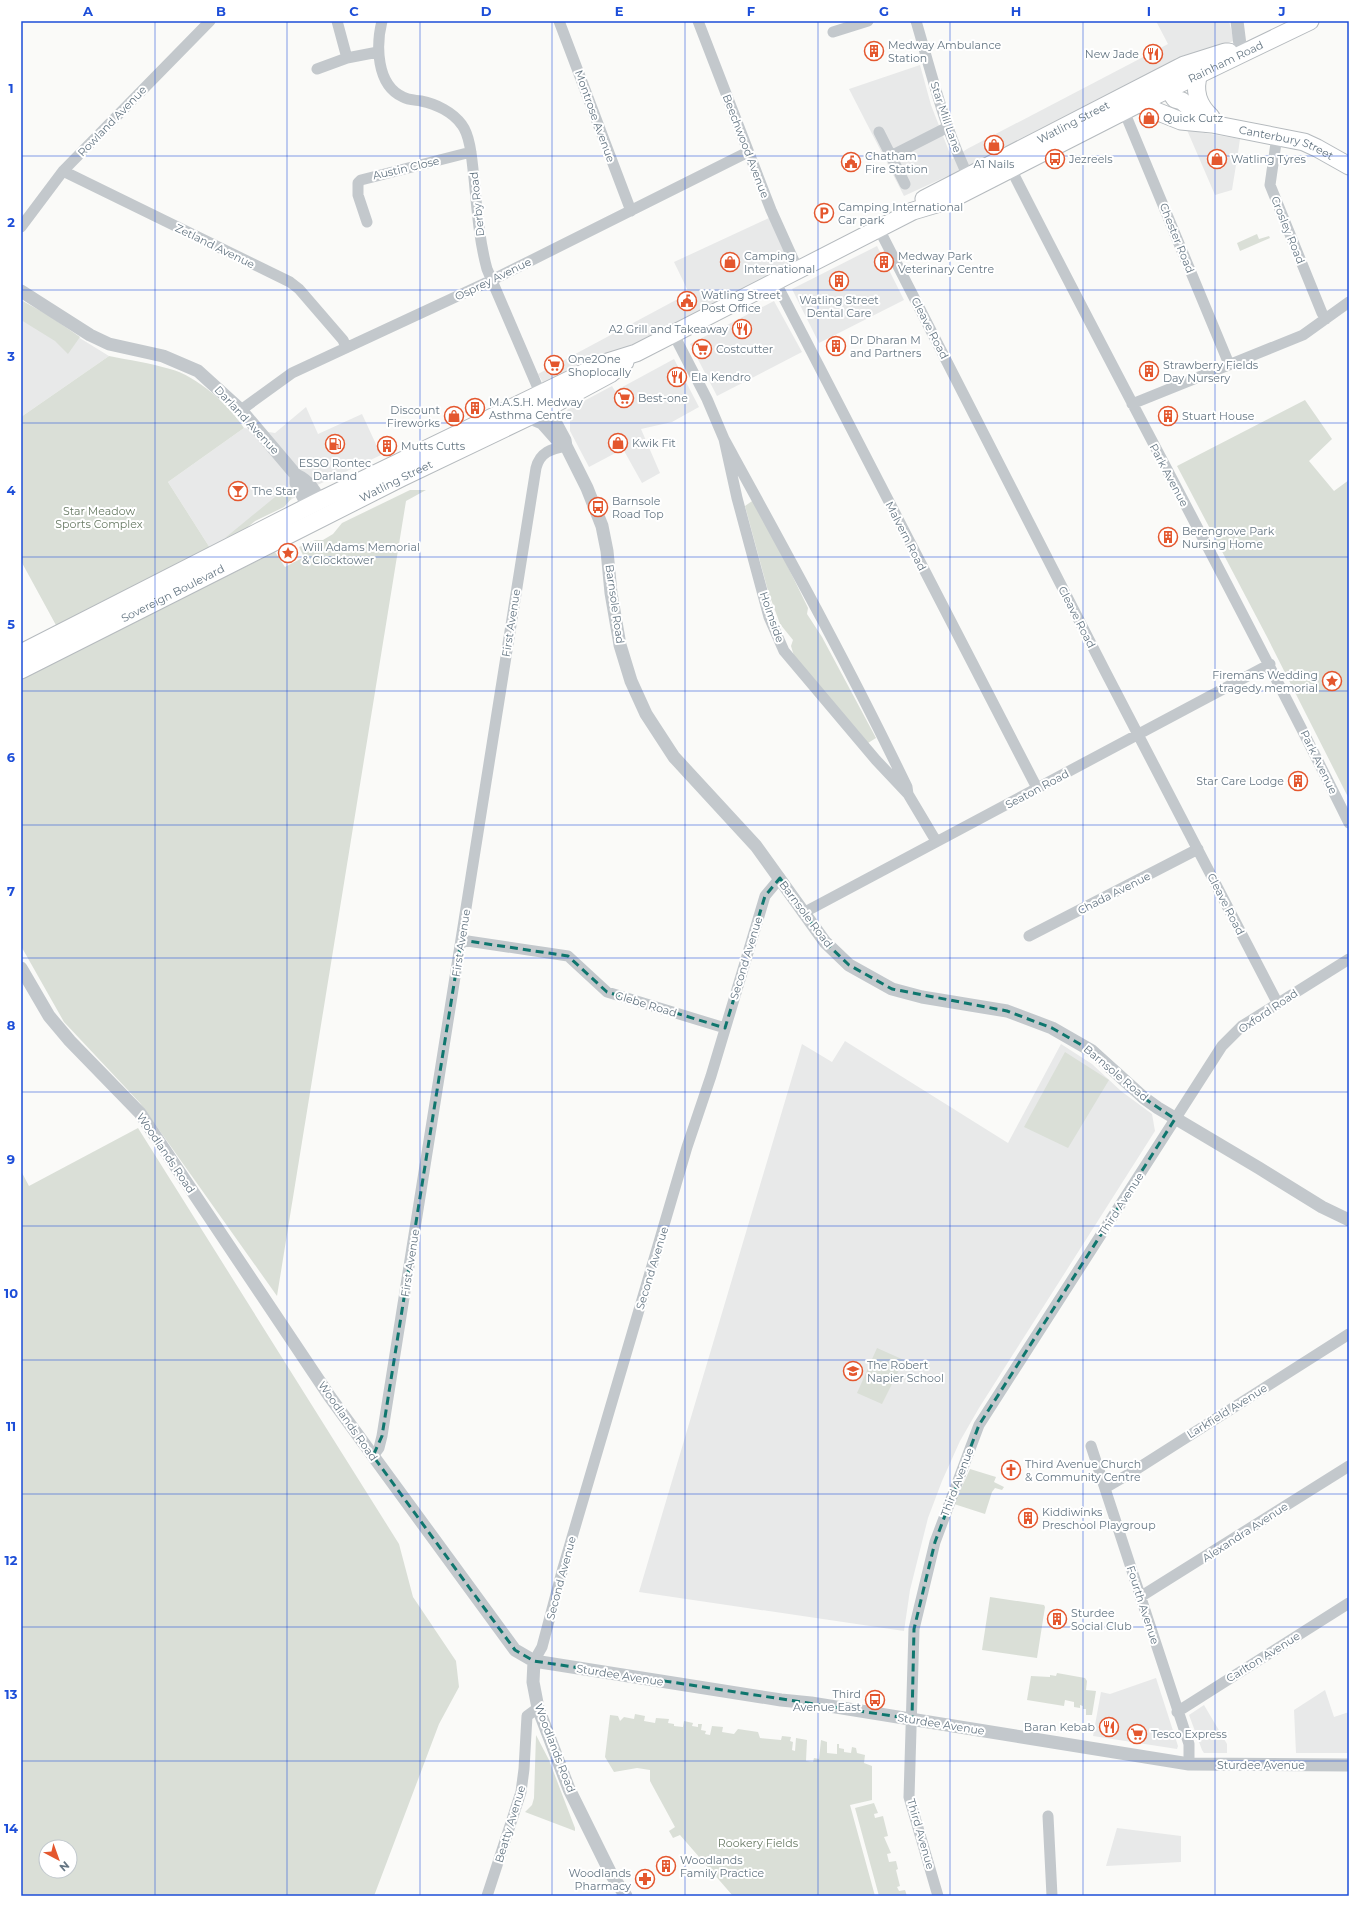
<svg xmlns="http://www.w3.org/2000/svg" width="1370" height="1917" viewBox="0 0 1370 1917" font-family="Montserrat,sans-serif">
	<rect width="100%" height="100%" fill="#fafaf8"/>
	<path fill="#e8e9e9" d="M1156,21h73l5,20 -58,17 -15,19 -11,6 -246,113 -55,-107 71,-24 11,40 21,54 15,-10 201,-105z
		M1187,130l53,9 -2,14 2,1 -1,9 -3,2 -4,25 -17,5z
		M769,218l23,46 -246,124 -8,-14 151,-81 -15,-31z
		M877,246l27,54 -85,43 -27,-54z
		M774,301l28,51 -85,44 -27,-52z
		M21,302l88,54 -88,61z
		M674,359l25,48 -27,15 -31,7 19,44 -18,10 -19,-34 -34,18 -19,-36v-13l-3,-8 45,-24 3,5z
		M306,407l12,27 44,-20 19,41 -72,34 -99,59 -42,-66 76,-54 31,5z
		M845,1041l163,102 53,-99 31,20 29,27 31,23 3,17 -176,277 -19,33 -18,40 -14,37 -18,72 -6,41 -265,-39 163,-548 30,18z
		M1156,1678l22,68 -1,3 -84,-13 8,-44 9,2z
		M1325,1690l9,27 15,-5v41h-53l-2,-43z
		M1204,1705l23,39v9h-23l-2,-3 -13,-35z
		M1117,1828l64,8v26l-75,4z"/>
	<path fill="#dadfd7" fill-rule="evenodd" d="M1257,234l2,5 10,-3 1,2 -30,13 -3,-8z
		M21,300l27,15 32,22 -12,17 -13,-13 -34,-21z
		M109,356c20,4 41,7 61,13 27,7 59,36 74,59l-76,54 42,66 -153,79 -36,-66v-144z
		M1305,400l27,39 -23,22 25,30 15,-11v319l-83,-164 -89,-169z
		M286,488l6,7 -1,4 -7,8 -29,14 -13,11 -17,6z
		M410,490h16l-20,11 -129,795 -137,-193 -76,-81 -43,-76v-267l254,-127 10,15 19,-10 -5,-10 16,-7h8l10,-6 9,-11z
		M755,499l53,109 -1,6 15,23 54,101 -8,5 -74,-87 -3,-10 2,-6 -13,-16 -12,-33 -23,-85z
		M1065,1052l44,28 -41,68 -44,-21z
		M138,1128l261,416 14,53 43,64 3,26 -20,37 -65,172h-353v-725l8,15zM46,1847h24v24h-24z
		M877,1348l27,12 -22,44 -25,-11z
		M970,1469l26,8 -2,5 10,5 -2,3 -7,-2 -3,4 -7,22 -31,-10z
		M990,1597l54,8 1,2 -8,51 -55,-8z
		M1057,1673l28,5 2,3 -1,9 10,1 -4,24h-6v-6h-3v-3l-3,-1v3l-6,-1v-5l-9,-2 -1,6 -37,-6 4,-24 19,1v-2l6,1z
		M635,1714l10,2 -1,5 11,2 1,-5 13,1 -1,4 6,1v2l9,1 1,-6 9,2 -1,3 6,1v-3h4l-1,6 5,1 -1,3 5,1 2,-9 11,1 -1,5 12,2 4,-5 20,3 2,6 21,2 1,-4 9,1 -1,4 3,1 -1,8 3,1 1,-13 11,2 -1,21 7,1 1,-4 5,1 2,-19 6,2v11l10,1v-10h2v4l5,1v3l7,1 1,-6 4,1 1,5 8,2 -1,8 8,3v34l-22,5 25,91h-142l-53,-61 -7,3 -4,-7 6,-4 -25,-46v-11l-13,-2 -23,4 -9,-15 5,-42 8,1 2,5 4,-4 10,2z
		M536,1735l13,25 26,68v3l-50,-19 7,-7 2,-7z
		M874,1803l4,10 -4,1 1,4 8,-2 5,20 -4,1 7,16 -4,1 2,8 7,-1 2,8 -2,1 4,16 -3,1 2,4 6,-1 2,6h-28l-24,-88z"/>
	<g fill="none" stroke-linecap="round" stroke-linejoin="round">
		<g stroke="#b5babe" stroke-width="19">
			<g id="primary">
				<path d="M1199,74c-6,17 -1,31 12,43"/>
				<path d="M1163,81l12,18 7,2 8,7 13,7 4,8"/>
				<path id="s1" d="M1142,102l4,5 35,14 31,3 92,18 13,6 32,18"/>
				<path id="s2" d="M924,199l260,-134 41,-13h4"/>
				<path id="s3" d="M21,653l298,-152 285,-138 32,-10 277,-142 37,-11 192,-98 168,-81"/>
				<path id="s4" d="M21,670l380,-192 146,-70 63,-34 15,-12"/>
			</g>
		</g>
		<path stroke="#c3c8cc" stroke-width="11" d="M337,21l10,37 31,-6
			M382,21c-6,24 -6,64 21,76 5,3 12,3 18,4 15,3 32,11 41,24 9,12 10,38 12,53 3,31 5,62 13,91l54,126
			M559,21l72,190
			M698,21l73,189 27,60
			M916,21c16,54 29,110 55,161
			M833,32l35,-11
			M317,69l30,-11
			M1124,111l105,253
			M879,132l26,52
			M1277,136l-7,49 52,128 4,6
			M891,156l57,-29
			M1011,169c111,219 229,434 338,654
			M63,171l227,111 9,7 44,51 3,7
			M367,222l-9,-27v-12l3,-3 110,-28
			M21,227l42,-56 147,-150
			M879,229l226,442 173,333
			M776,283l261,505
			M674,335l33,64 17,40
			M1132,404l171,-69 46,-33
			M241,410l51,-37 200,-93 256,-128
			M908,794l-32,-34 -92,-109 -15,-34 -32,-119 -13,-59c63,115 126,229 183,348l1,7 28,47
			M803,913l467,-249
			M1029,936l169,-87
			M461,940l107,16 39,36 118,36
			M1091,1446l98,298v20
			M373,1456l6,-8 3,-12 154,-968c4,-16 15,-19 30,-22
			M1105,1488l24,-14 220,-140
			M1140,1597l209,-131
			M534,1661l8,-14 21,-79 124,-421 24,-71 54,-180 15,-18
			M1177,1712l172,-109
			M1048,1816l4,80
			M487,1896l34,-104 3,-23 3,-53 11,-8
			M938,1896l-29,-99 5,-168 21,-87 44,-117 243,-379 20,-20 107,-67"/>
		<path stroke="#c3c8cc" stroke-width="13" d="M1237,21l4,32
			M21,291l69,44 19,9 54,12 35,15 43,39 55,65c14,6 22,20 26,34
			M544,401l21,39 1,6 21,42 15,38 5,25 4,42 9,52 11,36 15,33 28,43 82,89 69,96 24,23 43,24 30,8 85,14 45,17 40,23 52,47 14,10 101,60 63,39 27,13
			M528,417l14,6 16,18
			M296,475v8l16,31
			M21,968l28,48 21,25 70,72 190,284 185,253 19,11 247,39 30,3 378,61 160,1
			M534,1661l-1,21 5,26 31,81 42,85 15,22"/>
		<use href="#primary" stroke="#fff" stroke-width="17"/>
	</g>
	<path fill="none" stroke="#0f766e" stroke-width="3" stroke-dasharray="8 5" stroke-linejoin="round" d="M780,878l44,63 25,24 43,24 115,22 45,17 40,23 52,47 31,21 -196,306 -44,117 -21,87 -2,90 -378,-58 -19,-11 -142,-194 9,-20 79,-496 107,16 39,36 118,36 40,-132z"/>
	<path fill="none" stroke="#1d4ed8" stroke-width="1" stroke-opacity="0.55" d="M155,21v1875M287,21v1875M420,21v1875M552,21v1875M685,21v1875M818,21v1875M950,21v1875M1083,21v1875M1215,21v1875M21,156h1328M21,290h1328M21,423h1328M21,557h1328M21,691h1328M21,825h1328M21,958h1328M21,1092h1328M21,1226h1328M21,1360h1328M21,1494h1328M21,1627h1328M21,1761h1328"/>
	<defs>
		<g id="building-ring" transform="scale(1)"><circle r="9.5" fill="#fff" stroke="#e4572e" stroke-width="1.5"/><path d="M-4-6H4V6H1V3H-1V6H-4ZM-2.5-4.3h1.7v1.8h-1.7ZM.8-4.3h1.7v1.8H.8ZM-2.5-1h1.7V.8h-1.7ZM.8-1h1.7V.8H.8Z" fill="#e4572e"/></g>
		<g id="restaurant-ring" transform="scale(1)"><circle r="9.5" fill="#fff" stroke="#e4572e" stroke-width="1.5"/><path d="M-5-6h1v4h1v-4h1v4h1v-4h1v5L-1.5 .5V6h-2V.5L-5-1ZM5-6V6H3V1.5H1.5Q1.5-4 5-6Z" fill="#e4572e"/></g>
		<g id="shop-ring" transform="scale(1)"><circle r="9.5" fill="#fff" stroke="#e4572e" stroke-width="1.5"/><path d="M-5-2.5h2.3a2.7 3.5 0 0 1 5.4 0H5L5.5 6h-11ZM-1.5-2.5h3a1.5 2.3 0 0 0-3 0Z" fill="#e4572e"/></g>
		<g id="bus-ring" transform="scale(1)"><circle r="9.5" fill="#fff" stroke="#e4572e" stroke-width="1.5"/><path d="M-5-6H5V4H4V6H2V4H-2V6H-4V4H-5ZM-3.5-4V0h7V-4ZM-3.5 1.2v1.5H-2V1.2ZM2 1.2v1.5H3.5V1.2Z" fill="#e4572e"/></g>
		<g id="civic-ring" transform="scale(1)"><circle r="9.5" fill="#fff" stroke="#e4572e" stroke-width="1.5"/><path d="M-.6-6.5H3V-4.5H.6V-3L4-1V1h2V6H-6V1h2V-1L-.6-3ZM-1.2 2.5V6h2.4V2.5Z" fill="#e4572e"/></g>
		<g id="parking-ring" transform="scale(1)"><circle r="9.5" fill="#fff" stroke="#e4572e" stroke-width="1.5"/><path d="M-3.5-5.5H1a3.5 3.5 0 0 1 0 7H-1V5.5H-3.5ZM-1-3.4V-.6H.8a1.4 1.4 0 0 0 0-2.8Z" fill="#e4572e"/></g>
		<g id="supermarket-ring" transform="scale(1)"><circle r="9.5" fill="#fff" stroke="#e4572e" stroke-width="1.5"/><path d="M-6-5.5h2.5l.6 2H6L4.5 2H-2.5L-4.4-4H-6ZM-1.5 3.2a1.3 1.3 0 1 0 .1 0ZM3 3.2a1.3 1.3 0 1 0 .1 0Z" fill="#e4572e"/></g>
		<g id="fuel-ring" transform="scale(1)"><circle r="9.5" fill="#fff" stroke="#e4572e" stroke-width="1.5"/><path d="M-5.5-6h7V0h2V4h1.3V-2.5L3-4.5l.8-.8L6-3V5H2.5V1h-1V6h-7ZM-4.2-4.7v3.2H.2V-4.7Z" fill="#e4572e"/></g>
		<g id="bar-ring" transform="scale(1)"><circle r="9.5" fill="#fff" stroke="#e4572e" stroke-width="1.5"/><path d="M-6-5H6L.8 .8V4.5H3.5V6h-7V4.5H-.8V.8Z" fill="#e4572e"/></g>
		<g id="sight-ring" transform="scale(1)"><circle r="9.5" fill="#fff" stroke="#e4572e" stroke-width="1.5"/><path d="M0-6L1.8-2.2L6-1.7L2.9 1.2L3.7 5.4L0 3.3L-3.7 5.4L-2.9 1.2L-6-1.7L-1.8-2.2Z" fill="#e4572e"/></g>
		<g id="school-ring" transform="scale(1)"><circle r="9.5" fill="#fff" stroke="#e4572e" stroke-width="1.5"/><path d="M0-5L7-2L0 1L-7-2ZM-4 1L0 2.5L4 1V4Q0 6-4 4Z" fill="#e4572e"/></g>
		<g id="church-ring" transform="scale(1)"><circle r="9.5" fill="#fff" stroke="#e4572e" stroke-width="1.5"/><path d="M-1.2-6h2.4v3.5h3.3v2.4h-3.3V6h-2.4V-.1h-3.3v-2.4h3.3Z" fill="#e4572e"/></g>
		<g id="pharmacy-ring" transform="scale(1)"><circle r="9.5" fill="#fff" stroke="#e4572e" stroke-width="1.5"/><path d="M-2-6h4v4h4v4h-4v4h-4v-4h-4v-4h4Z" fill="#e4572e"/></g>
	</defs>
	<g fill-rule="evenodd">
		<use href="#building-ring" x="874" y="51"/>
		<use href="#restaurant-ring" x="1153" y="54"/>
		<use href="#shop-ring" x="1149" y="118"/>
		<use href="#shop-ring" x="994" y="145"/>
		<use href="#bus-ring" x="1055" y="159"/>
		<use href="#shop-ring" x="1217" y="159"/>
		<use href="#civic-ring" x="851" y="162"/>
		<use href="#parking-ring" x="824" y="213"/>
		<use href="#shop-ring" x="730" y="262"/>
		<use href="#building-ring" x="884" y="262"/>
		<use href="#building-ring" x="839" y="281"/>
		<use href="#civic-ring" x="687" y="301"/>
		<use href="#restaurant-ring" x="742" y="329"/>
		<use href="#building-ring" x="836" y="346"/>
		<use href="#supermarket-ring" x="702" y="349"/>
		<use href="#supermarket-ring" x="554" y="365"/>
		<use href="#building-ring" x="1149" y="371"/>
		<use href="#restaurant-ring" x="677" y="377"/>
		<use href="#supermarket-ring" x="624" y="398"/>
		<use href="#building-ring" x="475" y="408"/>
		<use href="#shop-ring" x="454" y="416"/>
		<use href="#building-ring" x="1168" y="416"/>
		<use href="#shop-ring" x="618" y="443"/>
		<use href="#fuel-ring" x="335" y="444"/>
		<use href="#building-ring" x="387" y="446"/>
		<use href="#bar-ring" x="238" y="491"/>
		<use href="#bus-ring" x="598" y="507"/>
		<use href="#building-ring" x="1168" y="537"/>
		<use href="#sight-ring" x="288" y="553"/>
		<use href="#sight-ring" x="1332" y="681"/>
		<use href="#building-ring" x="1298" y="781"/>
		<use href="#school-ring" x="853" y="1371"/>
		<use href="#church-ring" x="1011" y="1470"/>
		<use href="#building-ring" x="1028" y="1518"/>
		<use href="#building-ring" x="1057" y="1619"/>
		<use href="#bus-ring" x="875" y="1700"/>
		<use href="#restaurant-ring" x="1109" y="1727"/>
		<use href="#supermarket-ring" x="1137" y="1734"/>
		<use href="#building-ring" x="666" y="1866"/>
		<use href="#pharmacy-ring" x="645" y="1879"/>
	</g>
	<g text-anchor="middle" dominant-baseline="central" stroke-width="4" stroke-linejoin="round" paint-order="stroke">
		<g font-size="11" fill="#657683" stroke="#fff" text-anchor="start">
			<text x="888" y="45">Medway Ambulance<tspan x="888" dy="13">Station</tspan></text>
			<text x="1139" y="54" text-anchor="end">New Jade</text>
			<text x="1163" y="118">Quick Cutz</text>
			<text x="865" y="156">Chatham<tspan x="865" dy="13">Fire Station</tspan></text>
			<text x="1069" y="159">Jezreels</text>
			<text x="1231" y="159">Watling Tyres</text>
			<text x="994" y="164" text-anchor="middle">A1 Nails</text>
			<text x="838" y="207">Camping International<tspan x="838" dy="13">Car park</tspan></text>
			<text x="744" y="256">Camping<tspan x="744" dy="13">International</tspan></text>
			<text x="898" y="256">Medway Park<tspan x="898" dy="13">Veterinary Centre</tspan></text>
			<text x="701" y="295">Watling Street<tspan x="701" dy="13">Post Office</tspan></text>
			<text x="839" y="300" text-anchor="middle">Watling Street<tspan x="839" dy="13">Dental Care</tspan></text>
			<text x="728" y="329" text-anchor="end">A2 Grill and Takeaway</text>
			<text x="850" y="340">Dr Dharan M<tspan x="850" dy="13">and Partners</tspan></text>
			<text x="716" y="349">Costcutter</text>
			<text x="568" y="359">One2One<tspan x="568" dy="13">Shoplocally</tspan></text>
			<text x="1163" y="365">Strawberry Fields<tspan x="1163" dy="13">Day Nursery</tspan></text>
			<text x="691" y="377">Ela Kendro</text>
			<text x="638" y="398">Best-one</text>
			<text x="489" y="402">M.A.S.H. Medway<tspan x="489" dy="13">Asthma Centre</tspan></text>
			<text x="440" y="410" text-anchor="end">Discount<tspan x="440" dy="13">Fireworks</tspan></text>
			<text x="1182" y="416">Stuart House</text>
			<text x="632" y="443">Kwik Fit</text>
			<text x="401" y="446">Mutts Cutts</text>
			<text x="335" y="463" text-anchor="middle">ESSO Rontec<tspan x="335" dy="13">Darland</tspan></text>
			<text x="252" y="491">The Star</text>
			<text x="612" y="501">Barnsole<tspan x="612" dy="13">Road Top</tspan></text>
			<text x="1182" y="531">Berengrove Park<tspan x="1182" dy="13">Nursing Home</tspan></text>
			<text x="302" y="547">Will Adams Memorial<tspan x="302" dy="13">&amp; Clocktower</tspan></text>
			<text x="1318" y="675" text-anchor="end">Firemans Wedding<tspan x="1318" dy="13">tragedy memorial</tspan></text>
			<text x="1284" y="781" text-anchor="end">Star Care Lodge</text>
			<text x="867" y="1365">The Robert<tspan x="867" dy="13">Napier School</tspan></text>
			<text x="1025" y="1464">Third Avenue Church<tspan x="1025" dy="13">&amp; Community Centre</tspan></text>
			<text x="1042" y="1512">Kiddiwinks<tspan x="1042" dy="13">Preschool Playgroup</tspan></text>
			<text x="1071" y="1613">Sturdee<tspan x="1071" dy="13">Social Club</tspan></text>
			<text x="861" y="1694" text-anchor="end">Third<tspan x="861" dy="13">Avenue East</tspan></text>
			<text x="1095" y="1727" text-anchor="end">Baran Kebab</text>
			<text x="1151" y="1734">Tesco Express</text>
			<text x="680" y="1860">Woodlands<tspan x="680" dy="13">Family Practice</tspan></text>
			<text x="631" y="1873" text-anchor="end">Woodlands<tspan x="631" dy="13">Pharmacy</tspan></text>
		</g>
		<g font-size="11" fill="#657683" stroke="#fff">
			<text stroke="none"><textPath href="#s3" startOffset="1343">Rainham Road</textPath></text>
			<text transform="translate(595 116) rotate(70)">Montrose Avenue</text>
			<text transform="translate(946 117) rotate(71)">Star Mill Lane</text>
			<text transform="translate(112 121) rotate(-46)">Rowland Avenue</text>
			<text stroke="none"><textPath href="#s2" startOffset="168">Watling Street</textPath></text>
			<text stroke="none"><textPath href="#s1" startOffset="152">Canterbury Street</textPath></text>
			<text transform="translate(746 146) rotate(69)">Beechwood Avenue</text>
			<text transform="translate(406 168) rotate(-13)">Austin Close</text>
			<text transform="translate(477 204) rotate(-96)">Derby Road</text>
			<text transform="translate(1288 230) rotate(68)">Crosley Road</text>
			<text transform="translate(1177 238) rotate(68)">Chester Road</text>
			<text transform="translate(215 246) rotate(26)">Zetland Avenue</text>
			<text transform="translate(493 279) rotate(-26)">Osprey Avenue</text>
			<text transform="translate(930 328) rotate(63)">Cleave Road</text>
			<text transform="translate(247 420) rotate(47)">Darland Avenue</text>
			<text transform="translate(1169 475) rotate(62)">Park Avenue</text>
			<text stroke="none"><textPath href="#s4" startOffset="420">Watling Street</textPath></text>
			<text transform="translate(906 536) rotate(63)">Malvern Road</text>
			<text stroke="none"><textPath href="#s4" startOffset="170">Sovereign Boulevard</textPath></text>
			<text transform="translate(615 604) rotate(82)">Barnsole Road</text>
			<text transform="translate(772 617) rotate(71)">Holmside</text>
			<text transform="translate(1077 617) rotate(63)">Cleave Road</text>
			<text transform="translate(511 623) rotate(-81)">First Avenue</text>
			<text transform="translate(1319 762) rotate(64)">Park Avenue</text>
			<text transform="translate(1037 789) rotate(-28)">Seaton Road</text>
			<text transform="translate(1114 893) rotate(-27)">Chada Avenue</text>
			<text transform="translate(1226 904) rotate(63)">Cleave Road</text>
			<text transform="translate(806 914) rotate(53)">Barnsole Road</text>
			<text transform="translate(461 943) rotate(-81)">First Avenue</text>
			<text transform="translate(746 958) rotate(-73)">Second Avenue</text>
			<text transform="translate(646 1004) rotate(17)">Glebe Road</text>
			<text transform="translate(1268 1011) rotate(-34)">Oxford Road</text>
			<text transform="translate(1116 1073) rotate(40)">Barnsole Road</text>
			<text transform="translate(166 1153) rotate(56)">Woodlands Road</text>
			<text transform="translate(1121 1204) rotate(-57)">Third Avenue</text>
			<text transform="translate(410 1263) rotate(-81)">First Avenue</text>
			<text transform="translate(652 1268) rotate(-73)">Second Avenue</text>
			<text transform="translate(1227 1411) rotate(-32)">Larkfield Avenue</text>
			<text transform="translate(348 1421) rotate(55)">Woodlands Road</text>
			<text transform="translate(957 1482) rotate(-69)">Third Avenue</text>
			<text transform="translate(1245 1532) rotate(-33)">Alexandra Avenue</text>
			<text transform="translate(561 1578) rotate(-75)">Second Avenue</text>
			<text transform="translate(1143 1605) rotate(72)">Fourth Avenue</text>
			<text transform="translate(1263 1657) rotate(-32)">Carlton Avenue</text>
			<text transform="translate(620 1675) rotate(9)">Sturdee Avenue</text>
			<text transform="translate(941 1724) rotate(9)">Sturdee Avenue</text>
			<text transform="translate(555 1748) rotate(69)">Woodlands Road</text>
			<text x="1261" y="1765">Sturdee Avenue</text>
			<text transform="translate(510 1824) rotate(-73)">Beatty Avenue</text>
			<text transform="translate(921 1834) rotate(74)">Third Avenue</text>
		</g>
		<g font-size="11" fill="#687a64" stroke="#fff">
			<text x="99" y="511">Star Meadow<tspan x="99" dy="13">Sports Complex</tspan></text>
			<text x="758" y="1843">Rookery Fields</text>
		</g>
	</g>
	<rect width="1370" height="1917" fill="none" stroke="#ffffff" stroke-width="44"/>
	<g transform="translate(58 1859) rotate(139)"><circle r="19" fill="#ffffff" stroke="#c1c8cd"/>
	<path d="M0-3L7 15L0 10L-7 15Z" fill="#e4572e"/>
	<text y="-6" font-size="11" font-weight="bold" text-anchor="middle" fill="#657683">N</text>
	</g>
	<rect x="22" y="22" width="1326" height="1873" fill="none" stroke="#1d4ed8" stroke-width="1.5"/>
	<g font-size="13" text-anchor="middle" font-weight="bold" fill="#1d4ed8">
		<text x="88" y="16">A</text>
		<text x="221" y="16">B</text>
		<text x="354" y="16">C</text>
		<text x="486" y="16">D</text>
		<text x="619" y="16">E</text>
		<text x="751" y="16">F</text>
		<text x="884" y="16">G</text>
		<text x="1016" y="16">H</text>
		<text x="1149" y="16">I</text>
		<text x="1282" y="16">J</text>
		<text x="11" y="93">1</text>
		<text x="11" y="227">2</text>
		<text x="11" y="361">3</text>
		<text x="11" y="495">4</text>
		<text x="11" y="629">5</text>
		<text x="11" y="762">6</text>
		<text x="11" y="896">7</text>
		<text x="11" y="1030">8</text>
		<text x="11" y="1164">9</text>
		<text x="11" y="1298">10</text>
		<text x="11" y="1431">11</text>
		<text x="11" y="1565">12</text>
		<text x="11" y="1699">13</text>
		<text x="11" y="1833">14</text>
	</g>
</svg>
